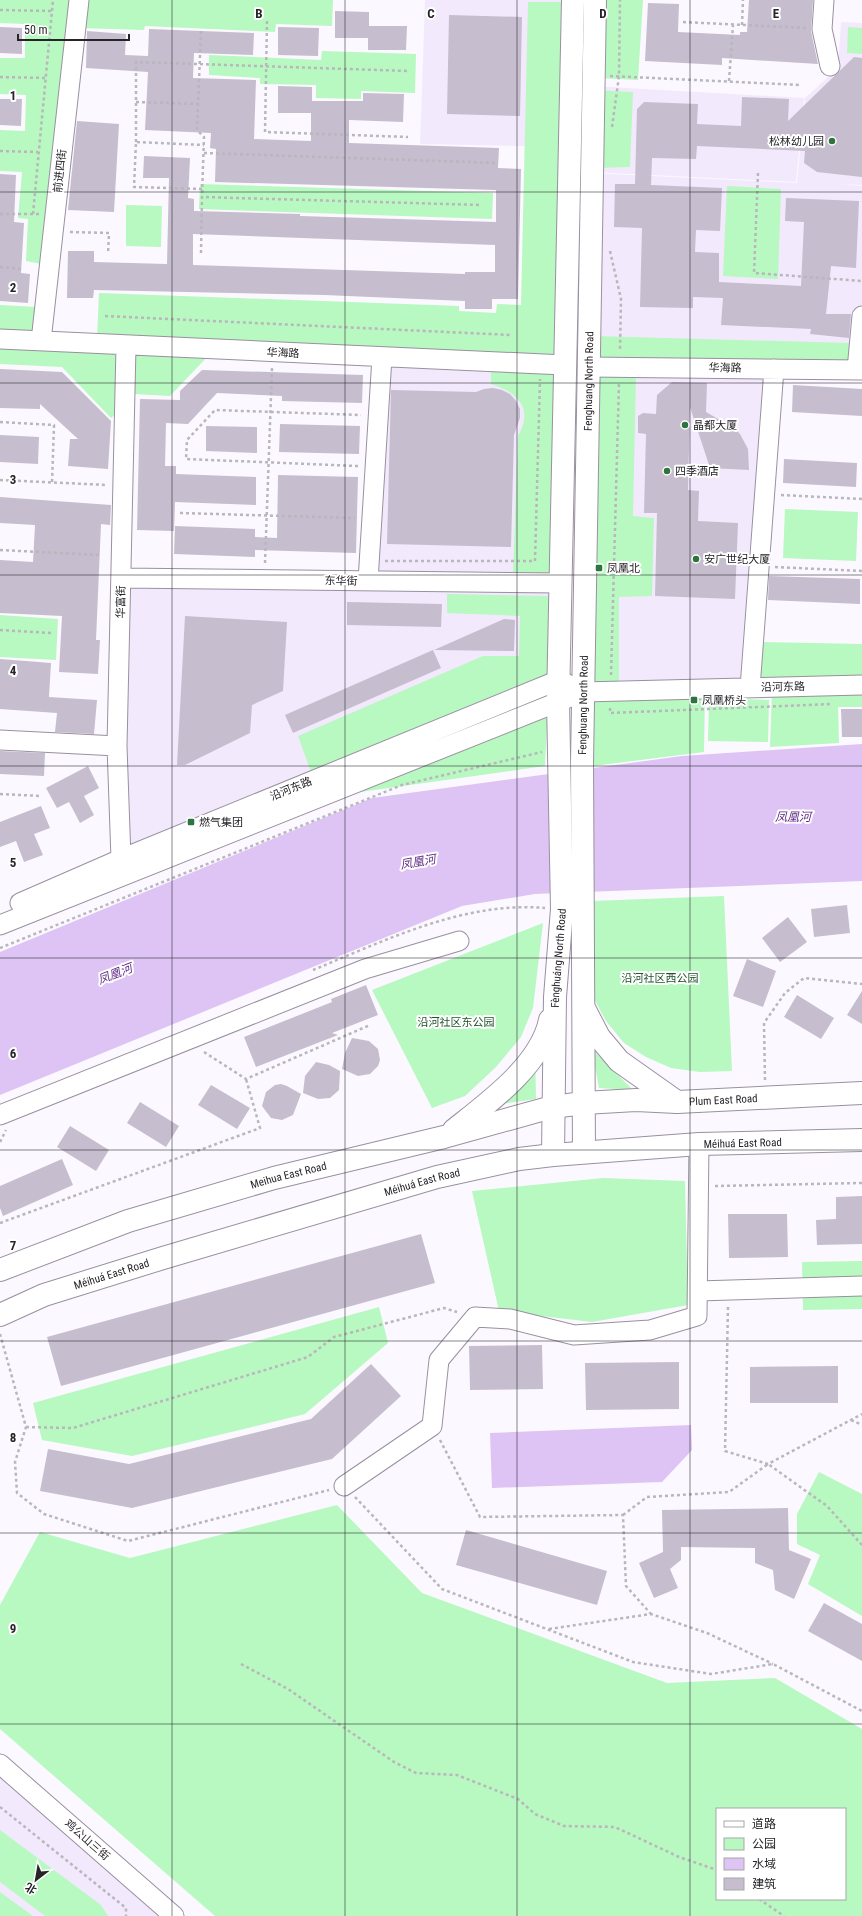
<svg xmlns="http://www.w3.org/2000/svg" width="862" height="1916" viewBox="0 0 862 1916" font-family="'Roboto Condensed','Noto Sans SC',sans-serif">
	<rect width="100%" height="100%" fill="#fcf8ff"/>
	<path fill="#f3e9fc" d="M425,0h144l-4,147 -145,-3z
		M841,22l21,1v162l-23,-1 23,2v117l-6,65 -267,-3 2,-192 206,10 8,-85 33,-30z
		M592,86l212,12 -8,84 -205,-10z
		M387,363l170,8 -3,205 -180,-2z
		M589,369l182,2 -23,315 -163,4z
		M122,578l439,5 -2,97 -438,179z
		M0,1767l166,149h-166z"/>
	<path fill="#b8f8c1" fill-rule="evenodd" d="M0,0h69l-27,264 -16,-3 2,-42 -10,-1 4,-46 -22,-1v-41l25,1 1,-36 -26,-1v-36h25v-34l-25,-1z
		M84,0h249l-1,26 -56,-2 -1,8 -130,-6 -1,4 -64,-2z
		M598,0h45l-5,80 -40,-2z
		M528,2h38l-7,359 -462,-23 2,-45 360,13v5l37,2 1,-9 24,1z
		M848,27l14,1v26l-15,-1z
		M322,51l94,3 -1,39 -54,-2v8l-45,-1v-13l-56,-1v-6l-51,-3v-20l112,5z
		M594,90l39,2 -3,75 -36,1z
		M200,184l293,9 -1,26 -293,-10z
		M727,186l54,3 -3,90 -55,-3z
		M126,205l36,1 -1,41 -35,-1z
		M0,305l36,2 -1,28 -35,-2z
		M594,336l257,7 -2,23 -256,-3z
		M0,342l122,8 -1,59 -10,9 -49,-51 -62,-3z
		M134,352l75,3 -39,41 -36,-2z
		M491,371l63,2 -3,201h-38l5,-138c16,-27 0,-44 -27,-52z
		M592,372l44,2 -3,142 21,2 -2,78 -33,1v90h-32z
		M785,509l73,3 -2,49 -73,-3z
		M447,594l102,2 -1,91 -237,85 -13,-36 185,-80h36l1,-40 -73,-3z
		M0,615l58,4 -2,41 -56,-3z
		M758,642l104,2v37l-109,3z
		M862,690v17h-24l1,36 -69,4 2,-56z
		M705,693l-1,59 -119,15 1,-72z
		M709,698l60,2 -1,42 -60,-1z
		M548,704l-3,62 -185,26 -6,-15z
		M724,896l8,175 -32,1 -29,-4 -25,-11 -22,-14 -18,-22 -14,-26v-94z
		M543,923l-10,85 -12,29 -25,30 -31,29 -33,12 -60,-118z
		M592,1049l41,41 -34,-2z
		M535,1051l1,48 -35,5z
		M603,1178l82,3 3,124 -96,17 -93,-11 -27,-120z
		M862,1261v48l-59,1 -1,-48z
		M379,1307l9,36 -83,71 -173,42 -90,-16 -9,-37z
		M819,1472l43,22v122l-54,-32 12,-29 -23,-11v-30z
		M337,1505l85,88 245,90 108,-5 87,51v187h-647l-215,-187v-124l40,-73 90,26zM717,1809h128v90h-128z
		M0,1830l101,75 7,11h-63l-45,-34z
		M0,1892l33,24h-33z"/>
	<path fill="#ddc4f4" d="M862,744v137l-327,13 -73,12 -462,189v-143l372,-154 310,-42z
		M691,1425l1,25 -30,32 -170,6 -2,-55z"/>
	<path fill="#c6bdce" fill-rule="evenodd" d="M749,0h64l-2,31 7,33 -96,-6v7l-77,-4 3,-58 31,1 -1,28 62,3v-3h7z
		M335,11l34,1v14h38l-1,24h-38v-12h-33z
		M449,15l73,2 -2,99 -73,-2z
		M0,27l22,1v26l-22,-1z
		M278,27l41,1 -1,28 -40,-1z
		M149,29l105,4 -1,22 -59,-2 -1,25 63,2 -2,59 57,2v-28h-33v-27l34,1v14h51v-8l41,1 -1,28 -54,-2v23l150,5 -1,20 23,1 -3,130h-26v10h-27v-8l-141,-6 -230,-5 -1,8h-26l1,-47h26v11l73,2 2,-86h-26l1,-22 46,2 -2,40 6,1v12l106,3v2l196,6v-32l-281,-8 1,-33 -6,-1 1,-15 -66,-3 3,-58 -62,-4 1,-37 39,3 -1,21 23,1zM193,234l302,11v27h-30v2l-272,-9z
		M854,57l8,1v119l-45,-5 -13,-9 1,-12 -108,-5 -1,13 -44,-1 -1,27 71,3 -2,43 -24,-1 -1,22 24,1v29l82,4 3,-64 -19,-1 1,-23 73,3 -3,67 -25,-2 -5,48h25l-2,24 -39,-4 1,-5 -90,-4 2,-27 -30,-1v11l-53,-1 2,-79 -28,-1 1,-43h20l2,-75 7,-7 54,2 -1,20 44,2 1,-29 47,2 -1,22z
		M0,99h22l-1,27 -21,-1z
		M77,121l42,3 -5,88 -46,-2z
		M0,174l16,1 -2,47 10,1 -3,50 9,1 -2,29 -28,-2z
		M0,369l62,3 49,49 -3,48 -40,-3 2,-27h8l-38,-35v5l-40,-1z
		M202,370l161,5 -1,28 -80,-2v-5l-65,-3 -29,31 -22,-1 -1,43h11v8l80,3v28l-81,-3 -1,29 -37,-1 3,-131 40,1v-9z
		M672,382l35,1 -1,29 28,16 6,6 8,15 1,21 -39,-2 -20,-61 -2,83 11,1 -1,30 40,2 -3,76 -80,-3 2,-83h-13l2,-79 -8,-1v-17l5,-3 13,1 1,-19z
		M793,385l69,4v27l-70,-4z
		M493,388l9,2 8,4 6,7 4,8v9l-6,17 -3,112 -124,-3 4,-154 85,2 8,-3z
		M280,424l80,2 -1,28 -80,-2z
		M206,426l51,1v26l-51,-2z
		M0,435l39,2 -1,27 -38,-2z
		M784,459l73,4 -1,24 -73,-4z
		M278,475l80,2 -2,76 -101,-3v7l-81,-3 1,-28 80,3v8l22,1z
		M0,497l111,8 -1,20 -9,-1 -5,116h4l-2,34 -39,-2 3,-56 -62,-3v-53l33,2 2,-37 -35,-2z
		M769,576l91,3v25l-92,-4z
		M347,602l95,2 -1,23 -94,-2z
		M185,616l102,6 -4,69 -31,14 -2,28 -65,32h-8z
		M504,619l11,1 -1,31 -80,-1z
		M433,650l8,18 -148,65 -8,-18z
		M0,659l51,4 -2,34 48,3 -3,34 -39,-2 2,-19 -57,-4z
		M841,709h21v28h-20z
		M0,751l45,2 -1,23 -44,-2z
		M88,766l11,22 -15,8 10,19 -14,8 -11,-21 -12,6 -11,-20z
		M41,806l9,22 -16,6 9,21 -19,7 -8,-21 -16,6v-25z
		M847,905l3,28 -36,4 -3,-28z
		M788,917l19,25 -27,20 -18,-24z
		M747,959l29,12 -13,36 -30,-11z
		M366,985l12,30 -46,18 6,2 -82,32 -12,-30 88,-35 -1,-3z
		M862,991v33l-15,-9z
		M797,995l37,23 -13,21 -37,-22z
		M352,1038l17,3 9,8 2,11 -2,6 -8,8 -12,2 -16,-7 3,-16z
		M316,1062l13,3 11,6 -1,19 -9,8 -12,1 -15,-6 2,-17z
		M281,1084l6,2 14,8 -8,21 -11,5 -11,-2 -9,-12 4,-14 9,-7z
		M211,1085l39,23 -13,21 -39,-24z
		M140,1102l39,24 -13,21 -39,-24z
		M70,1126l39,24 -13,21 -39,-24z
		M62,1159l11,26 -70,31 -3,-8v-22z
		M862,1196v48l-45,1 -1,-25 20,-1v-22z
		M728,1214h59l1,43 -59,1z
		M421,1234l14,49 -374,103 -14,-49z
		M542,1345l1,44 -73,1 -1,-44z
		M679,1362v47l-93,1 -1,-47z
		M371,1364l30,32 -69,63 -200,49 -92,-17 8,-42 81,15 182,-45z
		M838,1366v37h-88v-36z
		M788,1508l1,42 22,9 -17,40 -19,-9 -2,-20 -18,-7v-15l-74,-1v13l-11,9 8,19 -24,10 -15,-35 24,-11 -1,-42z
		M466,1530l141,41 -10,34 -141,-40z
		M824,1603l38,21v37l-54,-30z"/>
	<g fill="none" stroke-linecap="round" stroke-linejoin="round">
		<g stroke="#9990a0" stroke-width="21">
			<path id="minor" d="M824,0l-2,29 8,37
				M0,339l565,26
				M41,341l38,-341
				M589,367l273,3
				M857,370l5,-54
				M122,578l439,5
				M368,581l14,-224
				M750,688l24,-319
				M0,740l117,6
				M121,859l-4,-113 9,-400
				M20,903l101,-44 438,-179 12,6
				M0,925l583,-233 279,-7
				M0,1115l365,-146 94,-28
				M698,1291l164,-5
				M344,1486l88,-60 7,-66 36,-43 35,2 64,16 76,-5 47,-14 2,-172
				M0,1764l174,152"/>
		</g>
		<g stroke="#9990a0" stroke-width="24">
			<g id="major">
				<path d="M585,1010l14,27 20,24 58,41"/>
				<path d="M454,1130c34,-27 87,-65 96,-110"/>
				<path id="s1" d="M584,1152l-2,-390 13,-762"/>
				<path id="s2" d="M553,1155l2,-158 7,-88 -4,-208 15,-701"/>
				<path id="s3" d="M0,1270l128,-49 146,-43 170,-41 108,-30 32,-4 52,-3 41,2 185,-9"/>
				<path id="s4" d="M0,1315l44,-20 119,-37 274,-81 82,-18 34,-4 146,-11 163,-4"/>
			</g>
		</g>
		<path stroke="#b9b6bc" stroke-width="2.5" stroke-dasharray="3 3" stroke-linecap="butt" d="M0,10l52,1
			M267,21l-2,111 143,5
			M683,22l123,6
			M742,25l1,-25
			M201,31l-4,99 7,7 -2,60
			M610,76l191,9
			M0,77l45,1
			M729,81l4,-56
			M136,102l62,2
			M612,127l7,-51 1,-76
			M136,142v-80l272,9
			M0,151l38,1
			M204,153l294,10
			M758,173l-4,100 108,8
			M202,189l-68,-2 2,-45 68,3
			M0,214h39
			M33,214l20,-214
			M70,232l39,1 -1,21
			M610,251l11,48 -1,52
			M201,253l1,-56 280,8
			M0,267l24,2
			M105,316l406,19
			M0,422l54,3 -2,58
			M358,466l-172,-7 1,-19 28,-30 146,5
			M0,480l107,5
			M781,495l81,4
			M180,513l175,5
			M0,550l100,5
			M385,561h150l5,-182
			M265,563l7,-195
			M775,567l87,4
			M0,630l51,3
			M611,675l8,-293
			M610,708v5l222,-9
			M0,794l41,2
			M0,948l402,-163 140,-33
			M313,970c73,-30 152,-69 232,-62
			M204,1052l42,27 124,-54
			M765,1080l-1,-57 21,-30 19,-15 58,6
			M0,1142l6,-12
			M715,1186l147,-3
			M0,1223l260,-95 -14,-49
			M728,1307l-3,144 43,13 94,-50
			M0,1334l26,93 -11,35 2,31 27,21 84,27 201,-51
			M851,1420l11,5
			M26,1427l47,1 235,-71 26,-20 110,-29 13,4
			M440,1440l40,77 143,-2 3,71 25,28
			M355,1497l87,92 191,73 78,12 62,-10 89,47
			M623,1515l24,-18 82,-5 39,-28 59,42 35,39
			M549,1629l102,-15 56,19 66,31
			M241,1664l47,25 106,73 22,11 41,2 61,24 17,15 29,12 51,1 64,30 38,13
			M0,1807l126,101v8
			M759,1899l25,17"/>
		<use href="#minor" stroke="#fff" stroke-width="19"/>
		<use href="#major" stroke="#fff" stroke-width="22"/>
	</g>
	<path fill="none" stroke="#262329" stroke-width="1" stroke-opacity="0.55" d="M172,0v1916M345,0v1916M517,0v1916M690,0v1916M0,192h862M0,383h862M0,575h862M0,766h862M0,958h862M0,1150h862M0,1341h862M0,1533h862M0,1724h862"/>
	<g fill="#2f733e" stroke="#fff" stroke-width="1.5">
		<circle cx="832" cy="141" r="4"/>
		<circle cx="685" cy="425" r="4"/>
		<circle cx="667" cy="471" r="4"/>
		<circle cx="696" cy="559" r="4"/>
		<rect x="595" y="564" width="8" height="8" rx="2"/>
		<rect x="690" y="696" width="8" height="8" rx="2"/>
		<rect x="187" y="818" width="8" height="8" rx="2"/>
	</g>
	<g text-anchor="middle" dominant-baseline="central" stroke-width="4" stroke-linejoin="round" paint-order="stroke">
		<g font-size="11" fill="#262329" stroke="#fff" text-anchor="start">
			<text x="824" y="141" text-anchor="end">松林幼儿园</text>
			<text x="693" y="425">晶都大厦</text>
			<text x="675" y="471">四季酒店</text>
			<text x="704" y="559">安广世纪大厦</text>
			<text x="607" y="568">凤凰北</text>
			<text x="702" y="700">凤凰桥头</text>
			<text x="199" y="822">燃气集团</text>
		</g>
		<g font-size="11" fill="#262329" stroke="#fff">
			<text transform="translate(60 171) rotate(-84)">前进四街</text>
			<text transform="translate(283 353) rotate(2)">华海路</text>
			<text transform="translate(725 368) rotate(1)">华海路</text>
			<text stroke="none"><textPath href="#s1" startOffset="771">Fenghuang North Road</textPath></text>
			<text transform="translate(341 581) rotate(1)">东华街</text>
			<text transform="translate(121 602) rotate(-89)">华富街</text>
			<text transform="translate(783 687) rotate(-1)">沿河东路</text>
			<text stroke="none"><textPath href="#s1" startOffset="447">Fenghuang North Road</textPath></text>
			<text transform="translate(291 789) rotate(-22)">沿河东路</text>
			<text stroke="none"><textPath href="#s2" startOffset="197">Fènghuáng North Road</textPath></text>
			<text stroke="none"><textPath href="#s3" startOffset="748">Plum East Road</textPath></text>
			<text stroke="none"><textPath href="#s4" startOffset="767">Méihuá East Road</textPath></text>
			<text stroke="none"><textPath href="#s3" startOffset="304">Meihua East Road</textPath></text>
			<text stroke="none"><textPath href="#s4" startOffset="443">Méihuá East Road</textPath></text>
			<text stroke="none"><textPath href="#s4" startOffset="119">Méihuá East Road</textPath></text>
			<text transform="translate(87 1840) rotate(41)">鸡公山三街</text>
		</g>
		<g font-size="11" fill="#1e532a" stroke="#fff">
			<text x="660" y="978">沿河社区西公园</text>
			<text x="456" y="1022">沿河社区东公园</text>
		</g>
		<g font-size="12" font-style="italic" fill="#602b85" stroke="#fff">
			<text x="793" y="817">凤凰河</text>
			<text transform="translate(418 862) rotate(-10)">凤凰河</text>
			<text transform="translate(115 974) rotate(-21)">凤凰河</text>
		</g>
	</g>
	<g font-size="13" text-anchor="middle" font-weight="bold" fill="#262329" stroke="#fff" stroke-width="4" stroke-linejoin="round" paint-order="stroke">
		<text x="259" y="18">B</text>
		<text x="431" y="18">C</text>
		<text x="603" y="18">D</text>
		<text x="776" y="18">E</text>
		<text x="13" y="100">1</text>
		<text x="13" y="292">2</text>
		<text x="13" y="484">3</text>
		<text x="13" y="675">4</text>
		<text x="13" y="867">5</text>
		<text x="13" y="1058">6</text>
		<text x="13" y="1250">7</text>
		<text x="13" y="1442">8</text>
		<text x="13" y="1633">9</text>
	</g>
	<rect x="716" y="1808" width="130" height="92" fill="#ffffff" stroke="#a8a7a9"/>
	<rect x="724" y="1821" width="20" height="6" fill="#ffffff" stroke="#a8a7a9"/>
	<text x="752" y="1828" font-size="12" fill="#262329">道路</text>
	<rect x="724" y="1838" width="20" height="12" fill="#b8f8c1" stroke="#a8a7a9"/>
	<text x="752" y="1848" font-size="12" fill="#262329">公园</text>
	<rect x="724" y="1858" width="20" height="12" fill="#ddc4f4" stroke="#a8a7a9"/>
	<text x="752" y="1868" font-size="12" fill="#262329">水域</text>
	<rect x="724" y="1878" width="20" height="12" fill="#c6bdce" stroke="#a8a7a9"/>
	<text x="752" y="1888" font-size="12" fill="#262329">建筑</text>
	<g transform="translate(36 1880) rotate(211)" stroke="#ffffff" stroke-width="3" paint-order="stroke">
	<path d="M0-3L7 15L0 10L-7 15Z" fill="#262329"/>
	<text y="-6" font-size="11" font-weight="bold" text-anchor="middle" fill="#262329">北</text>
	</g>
	<path d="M18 34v6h111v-6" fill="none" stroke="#262329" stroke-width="2"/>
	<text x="24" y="34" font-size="12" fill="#262329" stroke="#ffffff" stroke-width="3" paint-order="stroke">50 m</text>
</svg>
